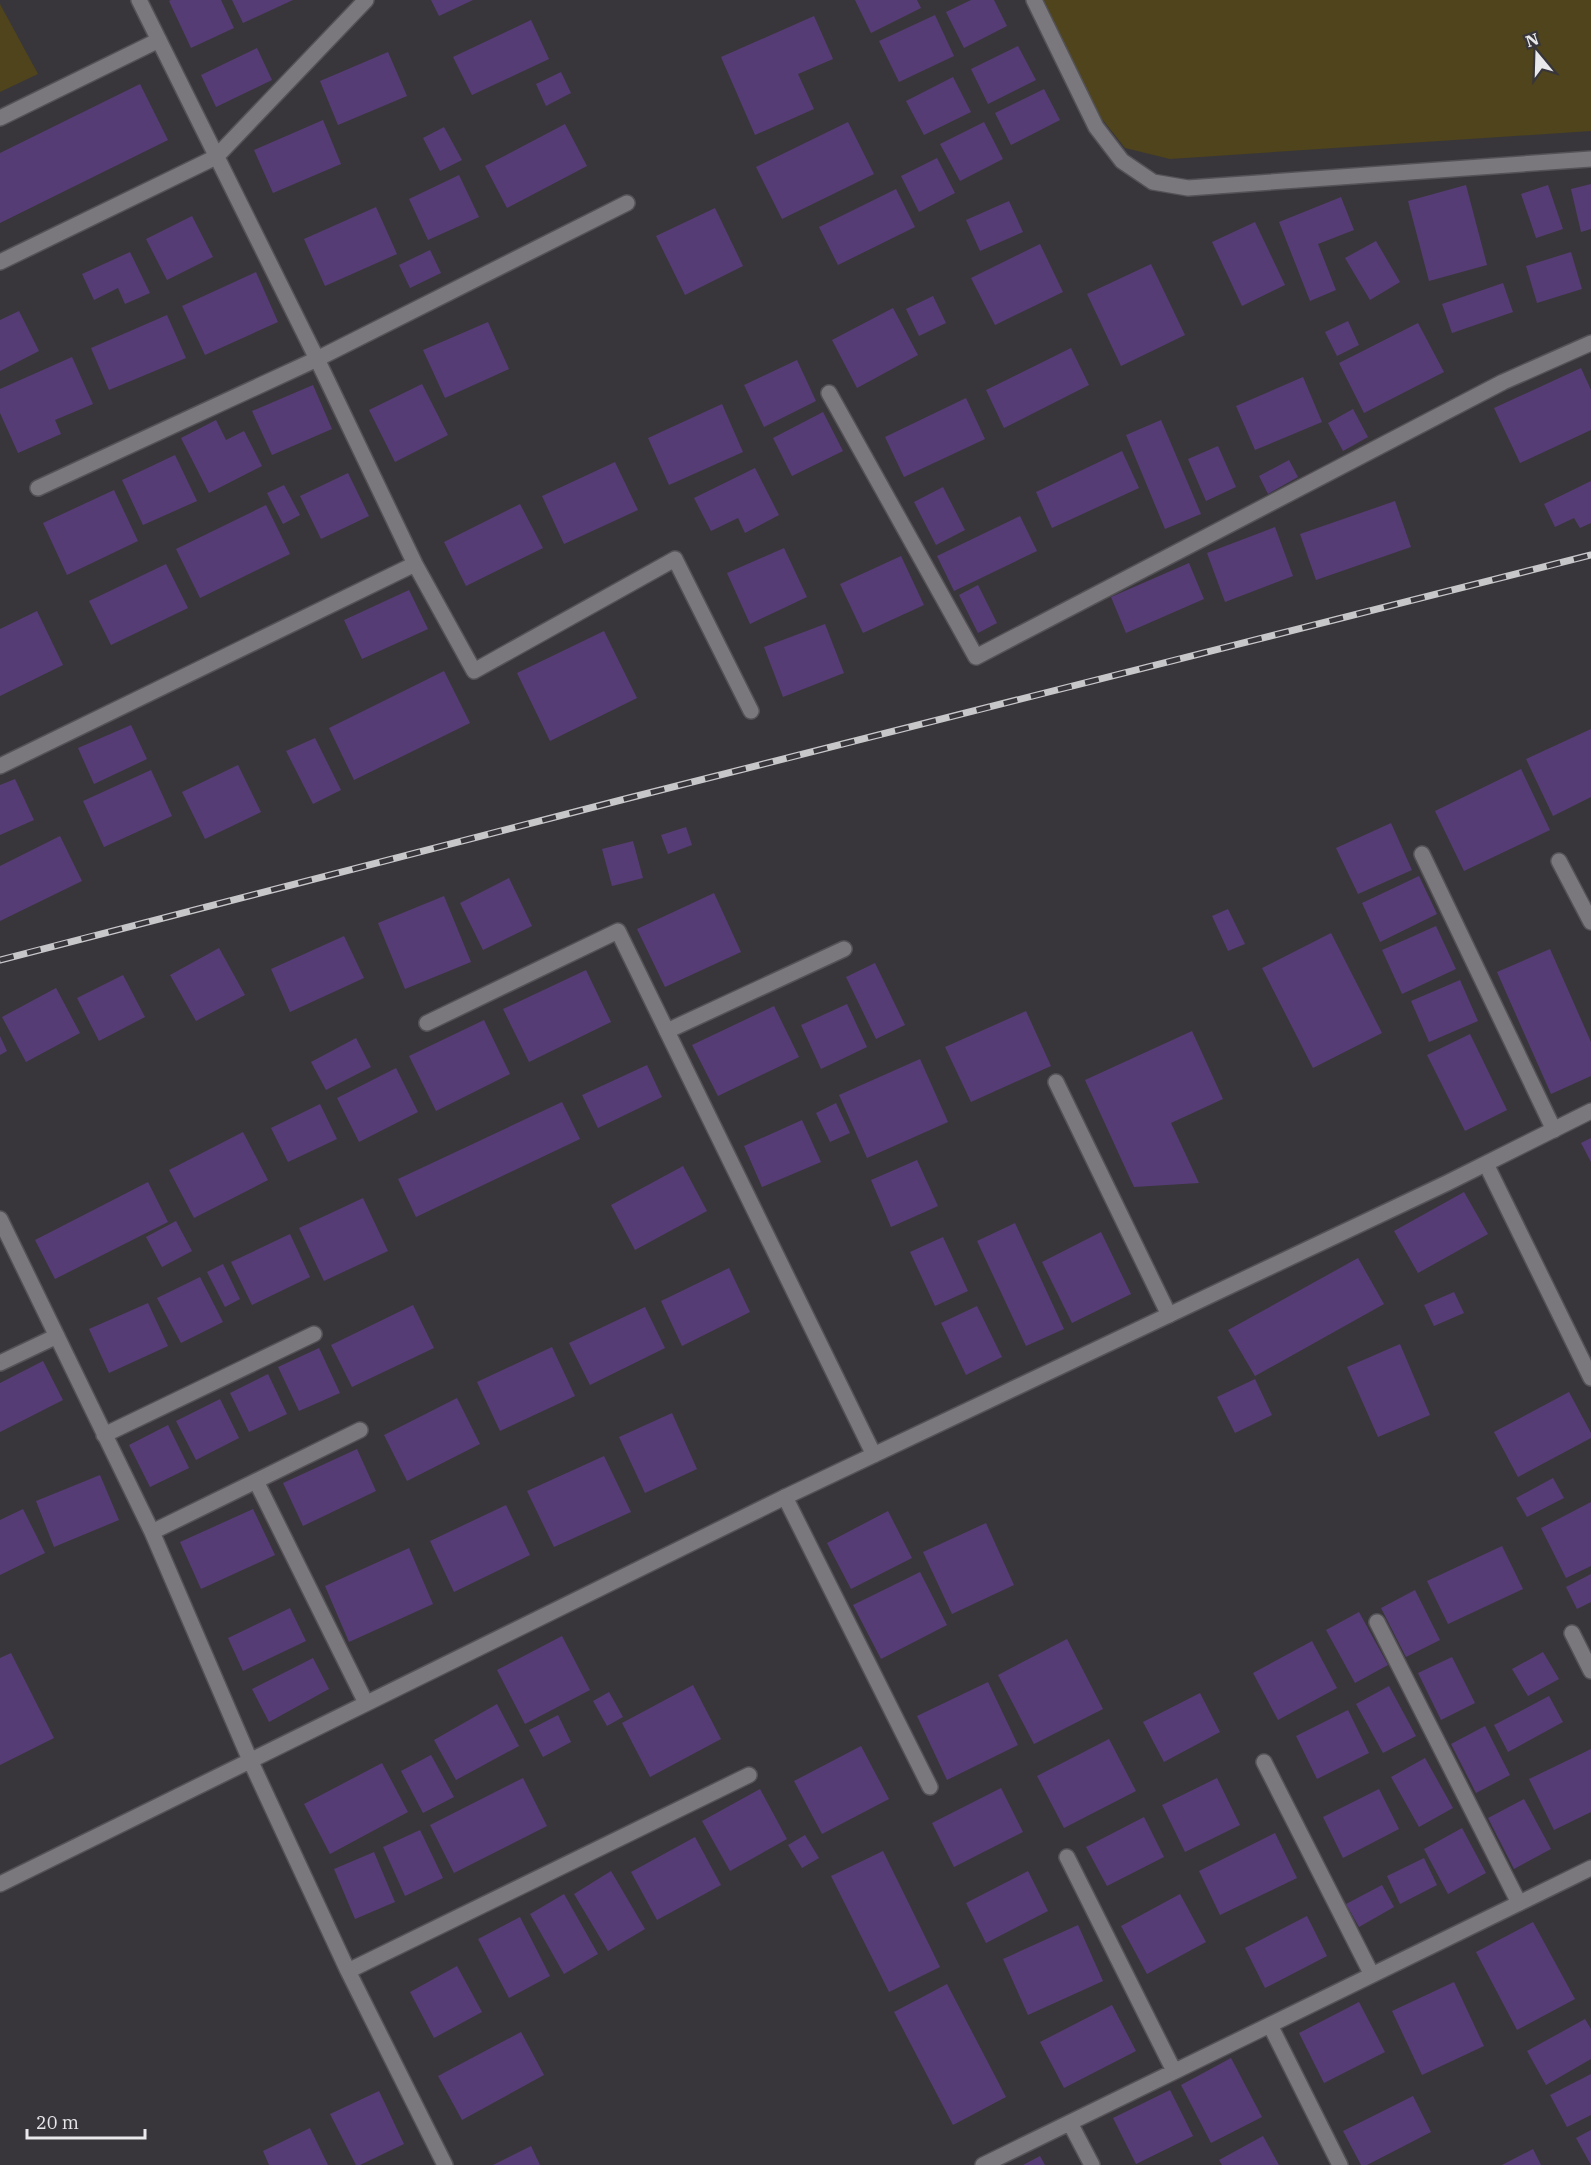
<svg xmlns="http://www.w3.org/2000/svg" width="1591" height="2165" viewBox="0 0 1591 2165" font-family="'IBM Plex Serif',serif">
	<rect width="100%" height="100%" fill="#38363a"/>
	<path fill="#4f441b" d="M1044,0h547v131l-421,28 -45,-11 -34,-43z
		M0,4l38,70 -38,18z"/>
	<path fill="#563c75" d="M171,0h50l13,28 -43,20 -22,-47z
		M232,0h61l-50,23z
		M431,0h42l-34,16z
		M855,0h62l4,8 -50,25z
		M971,0h23l13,26 -43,22 -18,-36z
		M935,15l19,41 -55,26 -20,-41z
		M814,16l19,43 -35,15 16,35 -59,26 -34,-78z
		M531,20l18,39 -77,36 -19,-38z
		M1018,46l18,34 -48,24 -17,-35z
		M257,48l15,32 -56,27 -15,-32z
		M388,52l19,44 -69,29 -18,-44z
		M561,72l10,21 -25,13 -10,-22z
		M953,77l18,35 -47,23 -18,-34z
		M140,84l28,56 -168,83v-70z
		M1044,89l16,31 -49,25 -16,-32z
		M323,120l18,44 -68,29 -19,-43z
		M848,122l26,52 -92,45 -26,-52z
		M984,122l19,37 -43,22 -20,-37z
		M565,124l22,42 -80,42 -22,-42z
		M444,127l18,33 -22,11 -17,-33z
		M937,158l18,35 -36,19 -18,-36z
		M459,175l20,42 -51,23 -19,-41z
		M1591,184v45l-10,3 -10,-43z
		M1466,185l21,80 -58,16 -21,-80z
		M1548,185l15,44 -27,9 -15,-44z
		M896,189l19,38 -77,38 -19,-38z
		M1341,197l13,33 -36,14 18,46 -26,11 -31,-79z
		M1009,201l14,31 -43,19 -14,-31z
		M376,207l21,47 -72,32 -21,-47z
		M715,208l28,58 -58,29 -29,-59z
		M192,216l21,41 -46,23 -21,-41z
		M1255,222l30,63 -43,21 -30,-64z
		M1376,241l24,41 -30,18 -25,-42z
		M1040,244l23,48 -68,33 -24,-47z
		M430,250l11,23 -31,15 -11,-23z
		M130,252l20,41 -25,11 -7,-16 -24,12 -12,-26z
		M1571,252l11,37 -45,14 -11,-37z
		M1151,264l34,71 -64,31 -34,-72z
		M256,272l22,50 -73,33 -23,-49z
		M1503,283l10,29 -61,21 -10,-29z
		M933,296l13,27 -27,13 -13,-27z
		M893,308l25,47 -61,33 -25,-48z
		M19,311l20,40 -39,20v-51z
		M167,315l19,43 -77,32 -18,-42z
		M1348,321l11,24 -22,11 -12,-24z
		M488,322l21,47 -64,29 -22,-48z
		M1418,323l26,49 -80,41 -25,-50z
		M1071,348l18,37 -85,43 -18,-38z
		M72,357l21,47 -38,16 6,14 -43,19 -18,-40v-24z
		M797,360l19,41 -52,26 -20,-42z
		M1581,368l10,22v40l-71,33 -26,-55z
		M1303,377l19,45 -67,28 -19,-44z
		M422,384l26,51 -53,27 -26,-52z
		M313,385l19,44 -60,26 -20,-44z
		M966,398l19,41 -81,38 -19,-40z
		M722,404l21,48 -74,33 -21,-47z
		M1353,409l15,28 -25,14 -15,-28z
		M823,412l20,39 -51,25 -19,-38z
		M216,420l10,20 18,-9 18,35 -53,27 -28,-55z
		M1161,420l40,94 -36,15 -39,-94z
		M1218,446l18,41 -30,14 -18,-42z
		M1122,451l17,37 -87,40 -16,-36z
		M175,455l22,46 -54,24 -21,-45z
		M1289,460l9,17 -30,17 -9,-18z
		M615,462l23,48 -74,34 -22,-48z
		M755,468l24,47 -34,18 -7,-15 -27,13 -17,-33z
		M348,473l21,43 -48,23 -21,-43z
		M1591,481v42l-11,5 -6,-10 -19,9 -11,-23z
		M284,485l16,30 -17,9 -16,-31z
		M943,487l22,43 -29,15 -22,-43z
		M114,490l24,51 -71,34 -24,-52z
		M1395,501l16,46 -95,33 -16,-46z
		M520,504l23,44 -77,38 -22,-44z
		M266,505l24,49 -90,44 -24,-49z
		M1020,516l17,35 -83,40 -17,-35z
		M1275,527l18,49 -68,26 -18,-49z
		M784,548l23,49 -57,27 -23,-51z
		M901,556l23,49 -61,28 -23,-49z
		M1189,563l15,36 -78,34 -15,-36z
		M166,564l22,44 -77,37 -22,-44z
		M978,585l19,38 -19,10 -19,-38z
		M409,590l19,39 -66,30 -18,-39z
		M37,611l26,54 -63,31v-67z
		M825,624l19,49 -61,24 -19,-50z
		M604,631l33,67 -87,43 -33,-68z
		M444,671l26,52 -116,57 -25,-52z
		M131,725l16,34 -53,25 -16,-36z
		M1591,729v68l-38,19 -27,-57z
		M315,738l26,52 -28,14 -27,-53z
		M238,765l23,47 -56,27 -23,-47z
		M1521,769l29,61 -86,41 -29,-60z
		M151,770l21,46 -68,31 -21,-46z
		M15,779l19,41 -34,15v-50z
		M1391,823l21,47 -54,24 -22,-46z
		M686,827l6,18 -24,9 -7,-19z
		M60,836l22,45 -82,40v-55z
		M633,841l10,37 -31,8 -10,-37z
		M1419,876l18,38 -57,28 -18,-39z
		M509,878l23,48 -49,24 -23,-47z
		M714,893l27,59 -76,35 -28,-58z
		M444,896l27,66 -66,27 -27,-66z
		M1228,909l17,35 -17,7 -16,-35z
		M1436,926l20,43 -54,25 -20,-44z
		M1331,933l51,100 -69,35 -51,-100z
		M344,936l20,42 -74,34 -19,-43z
		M219,948l26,47 -49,26 -26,-46z
		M1550,949l41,93v34l-40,18 -54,-122z
		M875,963l30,62 -29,14 -30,-62z
		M586,970l25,52 -82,40 -26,-53z
		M123,975l22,42 -46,24 -22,-43z
		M1460,980l18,41 -49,21 -18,-41z
		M56,988l24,45 -54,29 -24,-45z
		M847,1004l20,43 -46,22 -20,-44z
		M774,1006l25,51 -81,39 -26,-51z
		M1026,1011l25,55 -80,36 -26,-55z
		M484,1020l26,54 -74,37 -27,-55z
		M1192,1031l31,68 -52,24 28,60 -65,4 -49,-107z
		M1470,1034l37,76 -42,21 -38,-76z
		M0,1036l7,15 -7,4z
		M356,1038l15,29 -45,23 -15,-28z
		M920,1059l28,63 -81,36 -28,-63z
		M647,1065l15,32 -64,31 -16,-33z
		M396,1068l22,44 -59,30 -22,-44z
		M562,1102l18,37 -164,78 -18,-38z
		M836,1103l14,30 -20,9 -14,-29z
		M320,1104l17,35 -49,23 -17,-34z
		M802,1120l19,42 -59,25 -18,-41z
		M243,1132l25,48 -74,38 -25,-48z
		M1591,1138v24l-10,-19z
		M917,1160l21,46 -47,21 -20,-47z
		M683,1166l24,45 -72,39 -24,-45z
		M148,1182l20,40 -113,57 -20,-39z
		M1464,1192l24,42 -70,39 -24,-42z
		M363,1198l25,53 -64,30 -25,-53z
		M176,1221l16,30 -30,16 -16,-30z
		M1015,1223l49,106 -38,17 -49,-105z
		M1101,1232l30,62 -59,29 -30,-61z
		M290,1234l20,43 -58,28 -21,-43z
		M943,1237l25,54 -33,15 -25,-54z
		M1358,1258l26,46 -129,72 -27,-46z
		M223,1264l17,35 -15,8 -18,-35z
		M729,1268l21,44 -68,34 -21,-45z
		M200,1277l23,45 -42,21 -24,-45z
		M1454,1292l10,21 -30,13 -10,-21z
		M148,1303l20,43 -59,27 -20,-44z
		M413,1305l21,43 -82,39 -21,-42z
		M977,1306l25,51 -36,18 -25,-52z
		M645,1307l20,41 -75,37 -21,-42z
		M1400,1344l30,71 -52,22 -31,-70z
		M552,1347l23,49 -75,35 -23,-49z
		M319,1348l21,45 -41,18 -21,-44z
		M43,1361l20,39 -63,32v-49z
		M268,1374l19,40 -38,18 -19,-39z
		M1255,1379l17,36 -37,18 -18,-36z
		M1569,1392l22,41v5l-73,39 -24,-45z
		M457,1398l23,46 -73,37 -23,-46z
		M220,1399l19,39 -43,22 -20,-39z
		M672,1413l25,56 -52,24 -26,-56z
		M168,1425l21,43 -39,19 -21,-42z
		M357,1449l19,42 -73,35 -20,-43z
		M604,1456l27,56 -77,35 -27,-56z
		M100,1475l19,45 -65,27 -18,-46z
		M1553,1478l11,20 -37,19 -11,-19z
		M1591,1502v64l-25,12 -25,-50z
		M506,1505l24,50 -76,37 -24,-51z
		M23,1509l22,44 -45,22v-55z
		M253,1509l22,46 -74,34 -21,-47z
		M888,1511l24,47 -61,31 -24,-46z
		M986,1523l28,62 -62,29 -29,-62z
		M1502,1546l21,43 -75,35 -21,-43z
		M409,1548l24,56 -84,38 -24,-56z
		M920,1572l27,53 -66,34 -28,-54z
		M1591,1574v28l-14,7 -11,-22z
		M1415,1590l25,50 -34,17 -25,-49z
		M290,1608l16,33 -63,30 -15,-33z
		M1359,1612l29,53 -33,18 -29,-53z
		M562,1636l28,54 -65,34 -28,-54z
		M1067,1639l36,70 -69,35 -36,-69z
		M1312,1641l25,47 -59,32 -25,-47z
		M1543,1652l16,27 -31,17 -16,-27z
		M11,1653l43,85 -54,27v-107z
		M1452,1657l23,46 -34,17 -23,-47z
		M313,1658l16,31 -60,33 -17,-33z
		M988,1682l30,63 -71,35 -30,-64z
		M693,1685l28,54 -71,38 -28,-54z
		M1389,1686l27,50 -33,17 -27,-49z
		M609,1692l14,25 -16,9 -14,-25z
		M1200,1693l20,39 -56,30 -21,-40z
		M1549,1696l14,26 -55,30 -14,-27z
		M497,1704l22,42 -63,34 -22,-40z
		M1348,1710l21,43 -52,26 -21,-43z
		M558,1715l13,27 -28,15 -14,-27z
		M1485,1726l25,49 -34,18 -25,-49z
		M1109,1739l27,52 -72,37 -27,-52z
		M861,1746l28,53 -67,35 -28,-53z
		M1591,1749v63l-37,18 -25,-51z
		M431,1755l23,42 -31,16 -22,-42z
		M1425,1758l28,50 -34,19 -28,-50z
		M382,1763l26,49 -78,42 -26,-50z
		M523,1778l24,48 -93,47 -24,-48z
		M1217,1778l23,47 -55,27 -23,-47z
		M1001,1788l22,44 -69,35 -22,-44z
		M760,1789l27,50 -57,32 -28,-50z
		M1379,1789l20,40 -56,29 -20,-41z
		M1524,1799l27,50 -37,20 -26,-51z
		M1144,1817l20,40 -57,29 -21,-39z
		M1462,1828l24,45 -38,21 -24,-45z
		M420,1830l23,48 -38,18 -22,-49z
		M1275,1833l22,45 -77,37 -21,-44z
		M805,1835l14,23 -17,10 -14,-23z
		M695,1837l26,48 -64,35 -26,-48z
		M883,1851l57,116 -51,25 -58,-116z
		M374,1852l21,50 -40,17 -21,-50z
		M1424,1858l13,27 -37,19 -13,-28z
		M611,1871l34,58 -37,22 -34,-57z
		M1028,1871l20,40 -62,32 -20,-40z
		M1382,1885l12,22 -35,20 -13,-23z
		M564,1894l34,60 -34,20 -34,-60z
		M1180,1894l26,48 -59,32 -26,-48z
		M1307,1916l20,40 -62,32 -20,-40z
		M520,1917l30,59 -41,22 -31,-59z
		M1533,1922l42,77 -58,31 -41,-78z
		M1078,1925l25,56 -75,34 -25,-56z
		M457,1966l25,46 -48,26 -24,-46z
		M1454,1982l30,64 -62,29 -30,-64z
		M947,1984l59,113 -53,28 -59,-113z
		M1359,2002l26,50 -61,31 -25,-50z
		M1112,2005l24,46 -72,37 -24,-46z
		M1585,2019l6,10v30l-45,26 -19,-34z
		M521,2032l23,43 -82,45 -24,-44z
		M1231,2058l31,59 -51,26 -30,-58z
		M1591,2074v41l-24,12 -17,-32z
		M1170,2090l23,46 -57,28 -23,-46z
		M379,2091l25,53 -44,21h-4l-26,-51z
		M1413,2096l18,36 -64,33h-6l-18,-34z
		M310,2128l18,37h-59l-6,-14z
		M1591,2130v35l-15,-27z
		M1263,2136l16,29h-57l-3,-5z
		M531,2146l9,19h-47z
		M1533,2149l8,16h-39z
		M1040,2156l5,9h-22z"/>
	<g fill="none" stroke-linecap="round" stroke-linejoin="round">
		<g stroke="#545256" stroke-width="18">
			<path id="lane" d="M829,393l147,264 527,-275 88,-39
				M1422,854l132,276
				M1559,861l32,61
				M667,1031l177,-82
				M1056,1082l113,233
				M1486,1164l105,214
				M785,1497l145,290
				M1377,1622l142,281"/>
		</g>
		<g stroke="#545256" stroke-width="18">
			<path id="street" d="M139,0l178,359 98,205 59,107 201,-112 76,152
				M1034,0l62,127 26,34 31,21 35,6 403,-29
				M0,118l159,-78
				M0,262l216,-105 150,-157
				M38,488l279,-129 310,-156
				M0,766l415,-202
				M427,1023l191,-92 256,524
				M0,1219l152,313 98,228 98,211 97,194
				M0,1363l57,-27
				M104,1435l210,-101
				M256,1481l110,222
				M152,1532l208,-102
				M1572,1633l19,38
				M1264,1762l108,213
				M1067,1857l107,214
				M0,1884l785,-387 662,-314 144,-72
				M348,1971l401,-196
				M1270,2025l70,140
				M1070,2123l22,42
				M983,2165l608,-297"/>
		</g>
		<use href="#lane" stroke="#7a787d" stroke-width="15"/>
		<use href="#street" stroke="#7a787d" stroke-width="15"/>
		<g stroke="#c7c6c9" stroke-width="7">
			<path id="rail" d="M0,960l625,-161 966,-244"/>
		</g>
		<use href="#rail" stroke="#38363a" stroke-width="4.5" stroke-dasharray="14" stroke-linecap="butt"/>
	</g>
	<g transform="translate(1537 54) rotate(341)" stroke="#38363a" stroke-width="4.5" paint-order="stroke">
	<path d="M0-4.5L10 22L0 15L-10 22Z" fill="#e9e8eb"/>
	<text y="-9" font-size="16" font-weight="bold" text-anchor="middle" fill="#e9e8eb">N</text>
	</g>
	<path d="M27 2129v9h118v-9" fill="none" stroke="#e9e8eb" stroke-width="3"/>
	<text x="36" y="2129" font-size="18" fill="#e9e8eb" stroke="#38363a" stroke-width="4.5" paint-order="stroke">20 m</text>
</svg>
